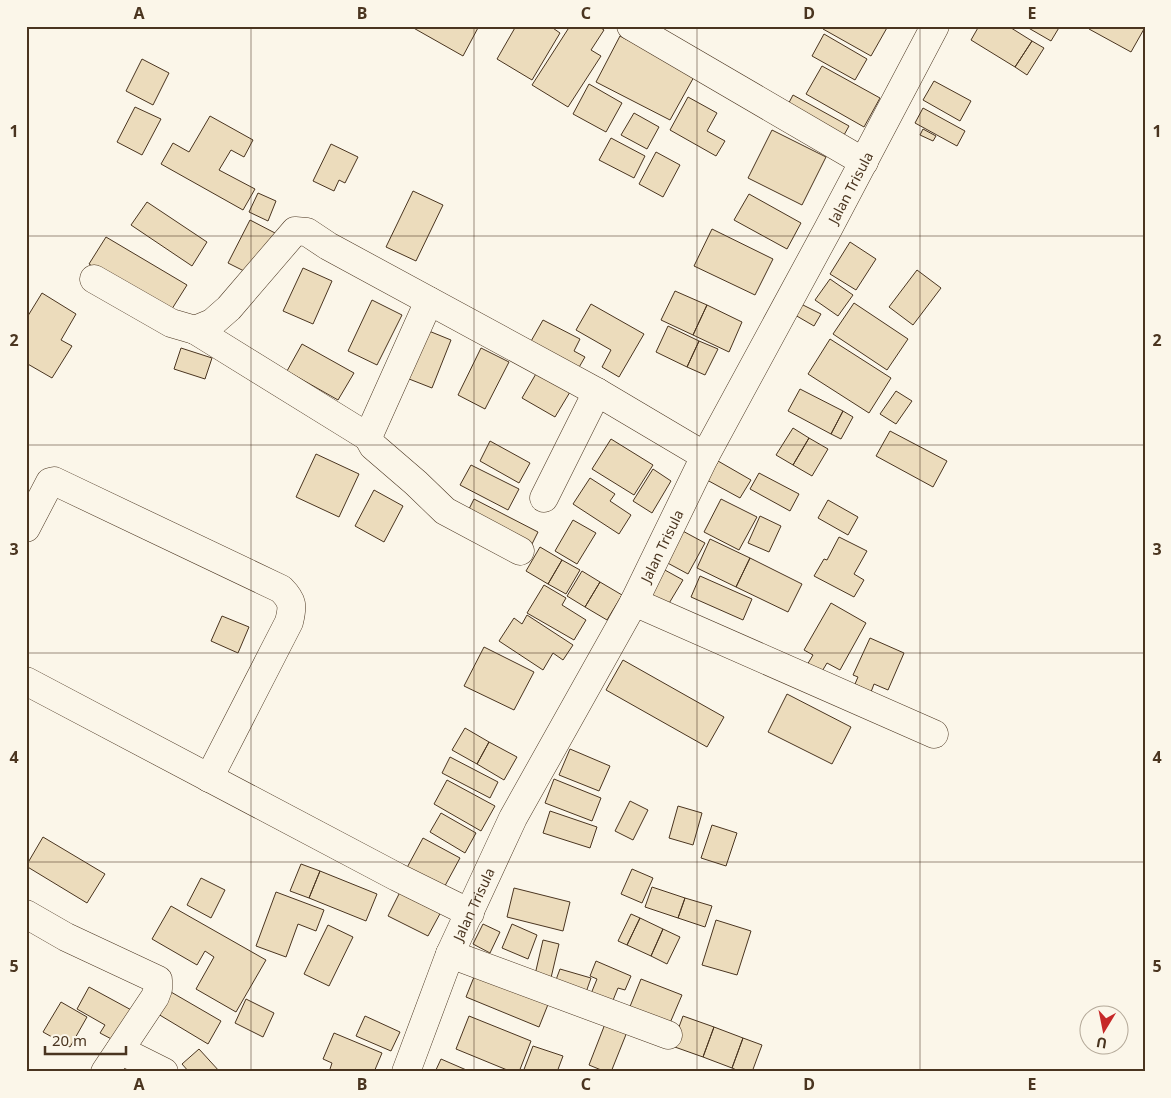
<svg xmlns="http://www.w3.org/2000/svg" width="1171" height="1098" viewBox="0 0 1171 1098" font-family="'Noto Sans',sans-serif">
	<rect width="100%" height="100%" fill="#fbf6e9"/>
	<path fill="#ecdcbc" stroke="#4a3520" d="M410,26h69l-16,30z
		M516,26h34l10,7 -28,47 -35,-21z
		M570,26h28l6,4 -13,20 10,6 -33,51 -36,-22z
		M825,26h63l-17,30 -48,-27z
		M979,26h29l24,15 -17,26 -44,-27z
		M1025,26h35l-9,15z
		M1091,26h49l4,3 -13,23 -42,-23z
		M824,34l43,25 -12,21 -43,-24z
		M620,36l75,39 -25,45 -74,-38z
		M1032,41l12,7 -17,27 -12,-8z
		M142,59l27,14 -16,32 -27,-14z
		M822,66l58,32 -16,29 -58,-33z
		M934,81l37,20 -11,20 -37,-21z
		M589,84l33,19 -16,29 -33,-18z
		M793,95l56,31 -10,18 -56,-30z
		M688,97l29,16 -10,18 18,10 -9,15 -46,-26z
		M135,107l26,12 -19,36 -25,-13z
		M923,108l42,23 -8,15 -42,-23z
		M634,113l25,14 -12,22 -26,-14z
		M210,116l43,24 -9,17 -13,-7 -12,20 36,19 -12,21 -82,-46 12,-21 16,9z
		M923,129l13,7 -3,5 -13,-6z
		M772,130l54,27 -24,48 -54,-27z
		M611,138l34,18 -11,22 -35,-18z
		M331,144l27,13 -13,26 -6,-3 -5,11 -21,-10z
		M656,152l24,13 -17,32 -24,-13z
		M413,191l30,14 -27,56 -30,-14z
		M258,193l18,8 -8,20 -19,-9z
		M749,194l52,29 -14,26 -53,-29z
		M147,202l60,40 -15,24 -61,-41z
		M250,220l25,13 -21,43 -26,-13z
		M712,229l61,30 -18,36 -61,-29z
		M106,237l81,48 -17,27 -81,-48z
		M850,242l26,17 -20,31 -26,-16z
		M303,268l29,13 -19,43 -30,-13z
		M917,270l24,18 -28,37 -24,-18z
		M830,279l23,16 -15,21 -23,-16z
		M675,291l32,14 -14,30 -32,-15z
		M42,293l34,21 -15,26 11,6 -20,32 -26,-15v-44z
		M372,300l30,15 -25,50 -29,-14z
		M854,303l54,36 -21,31 -54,-36z
		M591,304l53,30 -25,43 -17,-10 9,-17 -35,-20z
		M801,304l20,10 -7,12 -19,-11z
		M707,305l35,17 -13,30 -36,-17z
		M543,320l37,19 -6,12 11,6 -7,12 -48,-26z
		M668,326l31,15 -12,26 -31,-15z
		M424,329l27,11 -19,48 -28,-11z
		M830,339l61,39 -22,35 -61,-39z
		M699,341l19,8 -13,26 -18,-8z
		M302,344l52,29 -16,27 -51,-29z
		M181,348l31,10 -7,21 -31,-10z
		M481,348l28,14 -24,47 -27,-14z
		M537,372l33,20 -15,25 -33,-19z
		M800,389l43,22 -12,23 -43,-23z
		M896,391l16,10 -16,23 -16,-10z
		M843,411l10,6 -12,22 -10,-5z
		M793,428l16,10 -16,27 -17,-10z
		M890,431l57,30 -14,26 -57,-31z
		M809,438l19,11 -16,27 -19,-11z
		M611,439l42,26 -19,30 -42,-26z
		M490,441l40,22 -11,20 -39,-22z
		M316,454l43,20 -20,43 -43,-20z
		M718,461l33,19 -11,18 -33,-18z
		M471,465l48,24 -11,21 -48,-25z
		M653,469l18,12 -19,32 -19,-12z
		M759,473l40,21 -9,17 -40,-22z
		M590,478l25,16 -5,7 21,14 -12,19 -46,-30z
		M374,490l29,16 -19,36 -29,-16z
		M474,499l64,33 -8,16 -64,-33z
		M721,499l36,18 -18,33 -35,-18z
		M828,500l30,17 -10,18 -30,-17z
		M760,516l21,10 -12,26 -21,-9z
		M573,520l23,13 -19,31 -22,-13z
		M679,529l26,14 -17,31 -26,-14z
		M839,537l28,14 -13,23 10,6 -10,17 -40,-21 10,-17 3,1z
		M710,539l40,19 -14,29 -39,-19z
		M540,547l22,13 -14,24 -22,-13z
		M750,558l52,26 -14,28 -52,-25z
		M562,560l18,10 -14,24 -18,-10z
		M663,569l20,11 -15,25 -19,-11z
		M582,571l18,11 -15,25 -18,-11z
		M700,576l52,23 -9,21 -52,-23z
		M600,582l22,13 -15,25 -22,-13z
		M544,585l22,13 -4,7 24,15 -12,20 -47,-27z
		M831,603l35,20 -26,47 -13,-7 -6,10 -14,-8 6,-10 -9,-5z
		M527,615l46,30 -10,15 -10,-7 -10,17 -44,-29 15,-23 8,6z
		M222,616l27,11 -11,26 -27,-12z
		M870,638l34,15 -16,37 -14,-6 -3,8 -16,-8 3,-7 -5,-2z
		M484,647l50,25 -20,38 -50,-24z
		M623,660l101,57 -17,30 -101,-57z
		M787,694l64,33 -19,37 -64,-32z
		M465,728l24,14 -12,22 -25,-14z
		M489,742l28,15 -13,23 -27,-16z
		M570,749l40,17 -11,25 -40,-16z
		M450,757l48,25 -8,16 -48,-25z
		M554,779l47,19 -9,23 -47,-18z
		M447,780l48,26 -14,25 -47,-27z
		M630,801l18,9 -15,30 -18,-9z
		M678,806l24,7 -9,32 -24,-7z
		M550,811l47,16 -7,21 -47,-15z
		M441,813l35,20 -11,20 -35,-21z
		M712,825l25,8 -11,33 -25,-8z
		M43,837l62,37 -18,29 -61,-37z
		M423,838l37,20 -20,37 -37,-20z
		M301,864l19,7 -11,27 -19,-7z
		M632,869l21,9 -11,25 -21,-9z
		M320,871l57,23 -11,27 -57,-23z
		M201,878l24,12 -14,28 -24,-13z
		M652,887l33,11 -7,20 -33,-11z
		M514,888l56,14 -7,29 -56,-14z
		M401,890l41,20 -14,26 -40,-20z
		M276,892l48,18 -8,21 -18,-7 -12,33 -30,-11z
		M685,898l27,8 -7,21 -27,-9z
		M171,906l95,54 -30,52 -40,-23 18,-32 -9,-6 -8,14 -45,-26z
		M631,914l9,4 -13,27 -9,-4z
		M640,918l23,11 -12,27 -24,-11z
		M716,920l35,11 -14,44 -35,-10z
		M483,924l17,8 -10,21 -17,-9z
		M512,924l25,11 -9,24 -26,-11z
		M328,925l25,12 -24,49 -25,-12z
		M663,929l17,8 -13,27 -16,-8z
		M543,940l16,4 -9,38 -16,-3z
		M596,961l35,15 -6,14 -7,-2 -9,22 -21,-9 9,-22 -7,-3z
		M478,967l73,30 -12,30 -73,-30z
		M560,969l31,9 -7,20 -31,-10z
		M641,979l41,16 -15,35 -40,-16z
		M89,987l46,25 -16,31 -19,-10 5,-8 -28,-16z
		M171,992l50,29 -13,23 -50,-30z
		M246,999l28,14 -11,24 -28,-14z
		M61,1002l26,15 -17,30 -27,-15z
		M365,1016l35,16 -9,19 -35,-15z
		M469,1016l62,25 -12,31h-7l-56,-23z
		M683,1016l31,11 -11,30 -31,-11z
		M605,1024l22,8 -16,40h-5l-17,-7z
		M714,1027l29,11 -11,30 -29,-11z
		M334,1033l48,20 -8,19h-45l3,-9 -9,-4z
		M743,1038l19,7 -10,27h-11l-9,-4z
		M533,1046l30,10 -6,16h-34z
		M199,1049l21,23h-31l-7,-8z
		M441,1059l30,13h-36z"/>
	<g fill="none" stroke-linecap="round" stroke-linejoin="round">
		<g stroke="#4a3520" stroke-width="29">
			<g id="minor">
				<path d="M631,26l233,136"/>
				<path d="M94,279l77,44 24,7 17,-7 17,-15 66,-77 12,1 21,14 269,146 108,64"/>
				<path d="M429,301l-61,136 5,9 43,37 29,28 75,40"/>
				<path d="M195,330l173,107"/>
				<path d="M544,498l53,-106"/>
				<path d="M26,528l24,-46 4,-1 227,108c12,12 12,17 8,33l-80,156"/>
				<path d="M634,602l300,132"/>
				<path d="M26,681l371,196 73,36"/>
				<path d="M26,914l40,23 92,43v9l-3,8 -50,75"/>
				<path d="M450,954l218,81"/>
				<path d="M120,1050l44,22"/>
				<path id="s1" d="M406,1072l44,-118 63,-136 121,-216 71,-146 123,-227 107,-203"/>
			</g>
		</g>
		<use href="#minor" stroke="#fbf6e9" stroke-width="28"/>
	</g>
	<path fill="none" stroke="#4a3520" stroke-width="1" stroke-opacity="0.55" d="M251,26v1046M474,26v1046M697,26v1046M920,26v1046M26,236h1119M26,445h1119M26,653h1119M26,862h1119"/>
	<g text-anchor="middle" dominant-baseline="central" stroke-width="4" stroke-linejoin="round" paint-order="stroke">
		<g font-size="14" fill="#4a3520" stroke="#fbf6e9">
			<text stroke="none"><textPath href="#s1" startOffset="991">Jalan Trisula</textPath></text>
			<text stroke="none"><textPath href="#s1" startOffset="586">Jalan Trisula</textPath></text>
			<text stroke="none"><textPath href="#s1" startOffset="181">Jalan Trisula</textPath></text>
		</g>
	</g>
	<rect width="1171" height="1098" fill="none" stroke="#fbf6e9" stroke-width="55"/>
	<g transform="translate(1104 1030) rotate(190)"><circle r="24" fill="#fbf6e9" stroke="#b4a999"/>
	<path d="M0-4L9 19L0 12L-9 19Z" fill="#c62828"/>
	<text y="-8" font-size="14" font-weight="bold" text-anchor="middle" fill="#4a3520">U</text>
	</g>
	<path d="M45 1046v8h81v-8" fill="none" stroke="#4a3520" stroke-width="2.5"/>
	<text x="52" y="1046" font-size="15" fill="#4a3520" stroke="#fbf6e9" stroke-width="4" paint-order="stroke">20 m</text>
	<rect x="28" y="28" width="1116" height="1042" fill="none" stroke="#4a3520" stroke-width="2"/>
	<g font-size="16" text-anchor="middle" font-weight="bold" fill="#4a3520">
		<text x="139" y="19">A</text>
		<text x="362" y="19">B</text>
		<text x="586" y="19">C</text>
		<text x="809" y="19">D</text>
		<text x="1032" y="19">E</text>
		<text x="14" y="137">1</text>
		<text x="1157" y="137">1</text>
		<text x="14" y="346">2</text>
		<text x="1157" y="346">2</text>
		<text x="14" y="555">3</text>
		<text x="1157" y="555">3</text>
		<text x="14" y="763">4</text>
		<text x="1157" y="763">4</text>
		<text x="14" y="972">5</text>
		<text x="1157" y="972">5</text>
		<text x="139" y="1090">A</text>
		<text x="362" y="1090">B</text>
		<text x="586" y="1090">C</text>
		<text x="809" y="1090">D</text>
		<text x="1032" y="1090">E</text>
	</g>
</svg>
